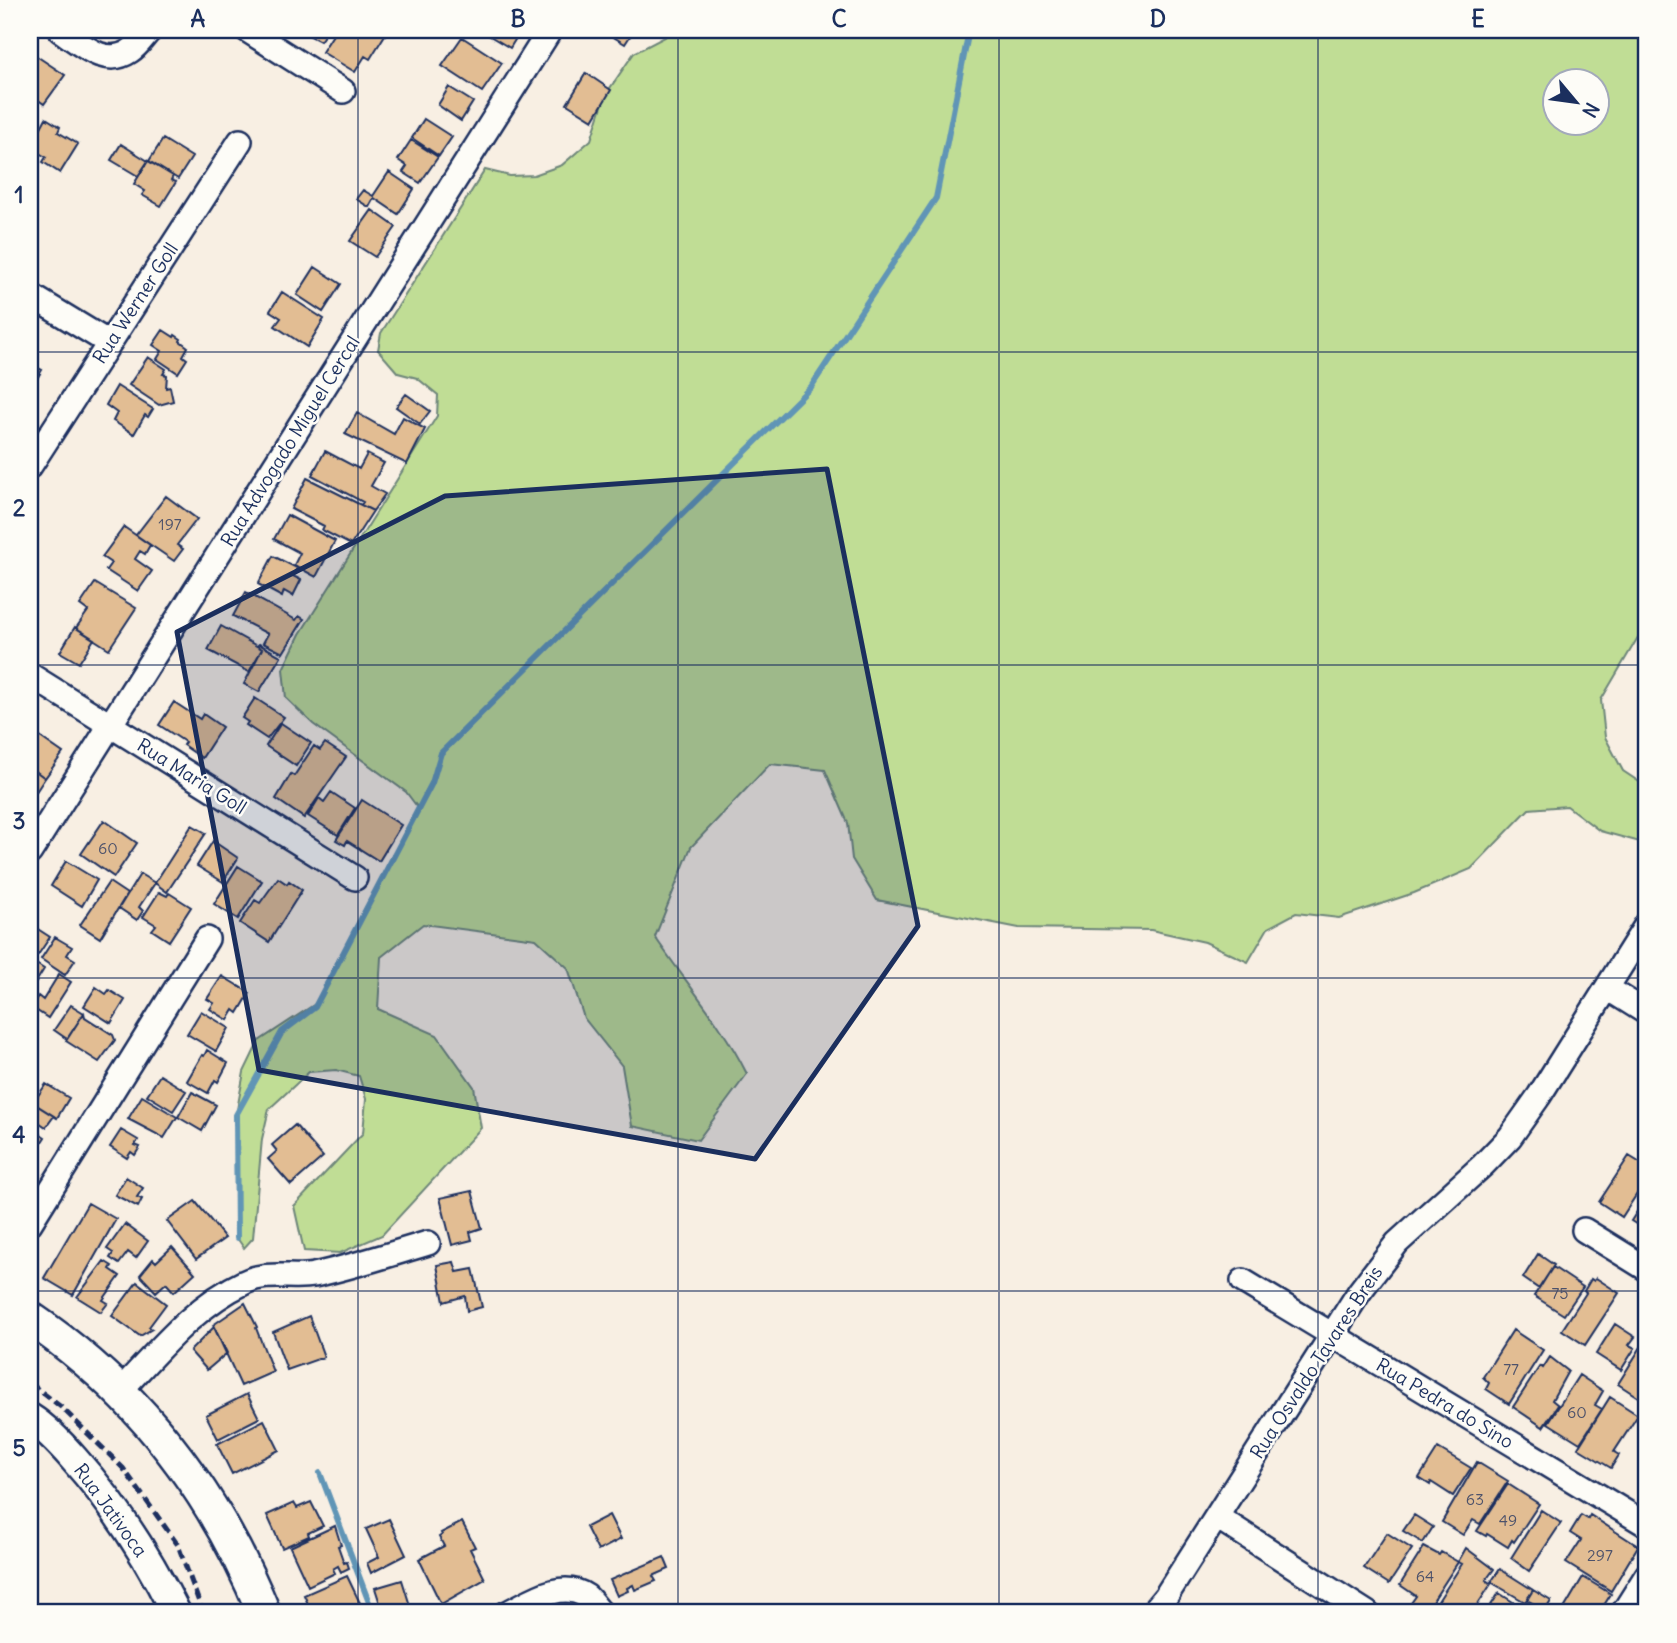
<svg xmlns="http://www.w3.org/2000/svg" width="1677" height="1643" viewBox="0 0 1677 1643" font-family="Delius,sans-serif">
	<rect width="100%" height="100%" fill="#f8efe3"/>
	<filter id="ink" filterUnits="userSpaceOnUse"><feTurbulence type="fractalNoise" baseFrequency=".0143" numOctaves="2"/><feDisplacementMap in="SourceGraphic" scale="14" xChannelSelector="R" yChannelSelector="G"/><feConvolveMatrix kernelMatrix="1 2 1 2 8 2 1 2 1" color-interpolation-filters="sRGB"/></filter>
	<g filter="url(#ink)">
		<path fill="#c0dd95" stroke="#6e867a" stroke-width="2" fill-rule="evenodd" d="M670,30h977v592l-46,78 4,37 18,34 24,16v57l-47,-13 -33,-25 -38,3 -58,60 -57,24 -75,25 -43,-5 -28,15 -20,34 -43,-20 -54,-12 -132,-2 -142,-28 -25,-41 -4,-36 -23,-53 -55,-6 -79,83 -36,90c31,46 68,88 92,137l-49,66 -66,-14 -10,-60 -38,-48 -16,-50 -32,-29 -113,-15 -42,33 -3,52 59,26 37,52 7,41 -99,107 -42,18 -36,-2 -10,-45 69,-73 3,-34 -7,-23 -23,-6 -27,2 -40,37 -7,30 -9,99 -9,10 -7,-10 -1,-123 8,-43 15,-31 59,-39 100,-194 -12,-16 -93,-68 -27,-26 -3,-29 17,-35 137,-218 1,-21 -21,-17 -19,-5 -20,-23 3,-17 104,-163 25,6 24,-1 28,-10 29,-25 15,-46 28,-41 31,-16zM1554,80h42v42h-42z"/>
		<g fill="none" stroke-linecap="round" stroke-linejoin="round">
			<path stroke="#6195b6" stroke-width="6" d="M237,1238l-1,-123 46,-83 33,-25 117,-224 9,-30 370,-366 125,-189 33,-168
				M320,1473l53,140"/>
		</g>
		<path fill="#e2bd93" stroke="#1b2f5e" stroke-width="2" d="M299,30h29l-8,11z
			M336,30l1,1 51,-1 -18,29 -5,-3 -10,16 -33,-20z
			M480,30h41l-11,18z
			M602,30h32l-9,14z
			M462,37l40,26 -20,29 -40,-26z
			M35,55l30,20 -21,29 -14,-10v-32z
			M586,73l25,17 -18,30 -26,-16z
			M449,87l24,15 -12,19 -23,-16z
			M46,118l14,9 -2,5 20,12 -18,29 -17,-11 3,-5 -16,-9z
			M424,119l28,18 -13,19 -27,-18z
			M163,139l29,18 -14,22 -29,-18z
			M411,140l27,17 -18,26 -17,-11 4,-6 -9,-6z
			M121,144l27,17 -10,15 -27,-16z
			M148,161l25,15 -2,4 5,2 -15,24 -19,-11 3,-4 -11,-7z
			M389,172l25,17 -16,25 -24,-16 -5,9 -13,-8 7,-9 10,6z
			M372,210l24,17 -21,30 -25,-16z
			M315,267l26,17 -18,28 -26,-17z
			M282,292l42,27 -17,28 -32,-21 6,-8 -11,-7z
			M163,330l11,7 1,-2 6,4 -1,2 8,6 -5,9 4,3 -9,14 -21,-14 5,-8 -9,-6z
			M148,357l18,12 -3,5 4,1 -1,13 4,-1 3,14 -14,4 -30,-20z
			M30,364l12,6 -12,21z
			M117,386l36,23 -5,8 -3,-2 -11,19 -21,-13 4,-8 -11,-8z
			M406,394l24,17 -10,13 -24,-17z
			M357,413l37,21 9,-17 22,12 -18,35 -62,-30z
			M325,451l34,18 8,-15 17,9 -13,23 14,8 -12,17 -12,-6 2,-3 -51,-27z
			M307,478l66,33 -22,34 -29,-15 2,-4 -33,-17z
			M166,496l31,23 -20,26 6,4 -9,12 -38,-26z
			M287,515l48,26 -19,36 -22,-12 6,-12 -26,-14z
			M124,527l26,18 -5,9 -5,-3 -5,8 17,12 -14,20 -32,-21 5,-7 -9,-6z
			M273,556l24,12 -4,8 8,4 -8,16 -9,-5 -2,6 -24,-13z
			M95,583l41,25 -27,41 -33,-21 12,-17 -8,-6z
			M246,592l50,28 3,-4 5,3 -21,34 -20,-10 5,-9 -35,-18z
			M221,626l41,23 -13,23 -41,-22z
			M75,627l19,12 -15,24 -19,-11z
			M259,644l22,12 -22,36 -15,-8 18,-35 -5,-3z
			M255,698l29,19 -17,22 -21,-14 2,-3 -6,-4z
			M174,702l26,17 3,-5 19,13 -20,31 -19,-13 2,-3 -26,-17z
			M281,723l30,20 -15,23 -30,-20z
			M30,730l33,23 -18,25 -15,-11z
			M325,743l21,14 -42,61 -28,-19 15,-25 3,2 20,-30 6,4z
			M30,767l15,11 -15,23z
			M331,792l24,16 -17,27 -30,-19 11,-18 5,4z
			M362,800l39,25 -22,36 -32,-20 -2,4 -9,-5z
			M104,820l33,23 -23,34 -33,-23z
			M192,825l14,8 -39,59 -12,-9z
			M213,841l25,17 -15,24 -26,-16z
			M66,861l31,19 -15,26 -31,-20z
			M238,866l24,15 -24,38 -24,-15z
			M140,874l15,9 -16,24 4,4 -6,9 -18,-12z
			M278,878l9,6 2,-3 13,9 -33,52 -29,-19 15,-23 5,3z
			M109,882l18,12 -27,44 -20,-13z
			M159,892l8,4 2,-3 22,14 -22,34 -17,-11 4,-5 -13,-8z
			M30,924l20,13 -12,18 -8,-5z
			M55,937l17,10 -5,8 8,5 -10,15 -24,-16z
			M30,960l14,9 -8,13 -6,-3z
			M59,974l12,8 -23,36 -17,-11 7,-11 5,4z
			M222,976l28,17 -12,20 -4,-3 -6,10 -18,-11 4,-6 -7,-4z
			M96,987l10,7 3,-4 16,10 -14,23 -27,-17z
			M71,1005l13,8 -17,26 -13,-9z
			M201,1011l28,17 -13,23 -29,-17z
			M84,1013l1,4 28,18 2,5 -16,22 -33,-21z
			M207,1050l21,13 -10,19 -3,-2 -7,13 -21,-12 15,-26 2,1z
			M160,1075l26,16 -13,20 -26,-16z
			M46,1084l23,14 -12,20 -24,-15z
			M192,1092l24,13 -14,26 -24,-14z
			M142,1096l35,21 -13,21 -36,-19z
			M35,1104l19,12 -8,11 -16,-11z
			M295,1125l28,32 -32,28 -23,-26 9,-8 -5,-6z
			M30,1127l15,10 -11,17 -4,-3z
			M121,1130l17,10 -3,5 5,2 -5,8 -4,-3 -4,6 -17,-11z
			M1629,1156l18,11v22l-5,-3 -20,31 -23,-15z
			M126,1177l17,11 -6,9 5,2 -4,8 -23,-12z
			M472,1191l10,37 -12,4 2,8 -20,5 -12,-47z
			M1647,1196v35l-16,-10z
			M195,1201l30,37 -29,21 -29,-38z
			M88,1203l28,16 -43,76 -29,-17z
			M125,1224l23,17 -12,17 -8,-6 -9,12 -9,-6 3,-5 -6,-4z
			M172,1247l23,26 -21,19 -8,-9 -10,9 -16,-17 13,-16 3,3z
			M1538,1254l16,11 -15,24 -16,-11z
			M104,1261l8,5 -2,3 10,7 -17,24 5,3 -7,9 -24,-15z
			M454,1262l3,10 16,-3 9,38 -15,4 -2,-15 -21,6 -7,-37z
			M1553,1267l30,20 -19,28 -30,-19z
			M1596,1278l23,15 -34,52 -23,-15 24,-37 -2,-2 7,-12 3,2z
			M137,1282l29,22 -17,23 3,2 -12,7 -28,-20z
			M245,1303l12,24 -1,1 17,44 -32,14 -28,-61z
			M309,1316l15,41 -37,13 -14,-38z
			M1615,1324l20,13 -6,8 6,3 -14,22 -25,-16z
			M214,1327l13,26 -20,17 -17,-19z
			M1513,1330l30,20 -34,54 -23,-15 3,-6 -6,-6z
			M1646,1339h1v64l-29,-19z
			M1550,1357l18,14 -16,29 6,5 -15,22 -30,-20 27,-41 3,2z
			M1579,1375l24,16 -8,14 7,4 -22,34 -32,-20z
			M247,1394l12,24 -41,21 -12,-24z
			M1610,1397l28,18 -24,37 5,3 -8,13 -33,-20z
			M264,1420l15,30 -47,24 -15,-30z
			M1438,1448l33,20 -18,28 -22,-14 -1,3 -11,-7z
			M1477,1462l31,19 -28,43 -7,-4 -10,15 -21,-13z
			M1508,1484l31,20 -25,38 -2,-2 -4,7 -21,-13 -1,2 -9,-5z
			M311,1502l12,24 -15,7 1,3 -27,12 -15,-33 27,-12 3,5z
			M1541,1510l20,13 -32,48 -18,-13z
			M609,1515l12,24 -23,12 -12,-24z
			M1414,1515l19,12 -10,16 -20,-12z
			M1581,1515l7,4 2,-4 48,31 -27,45 -45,-28 15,-23 -11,-7z
			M389,1519l17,36 -35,18 -4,-10 12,-6 -13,-28z
			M462,1522l13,25 -5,2 15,30 -44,25 -22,-45 25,-13 -5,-9 3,-2 -1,-2z
			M335,1526l6,19 -3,1 6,17 3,-1 2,6 -8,4 -3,-6 -5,3 2,4 -27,13 -18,-39z
			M1387,1533l25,16 -23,35 -25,-16z
			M1424,1547l15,8 2,-3 17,10 -33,51h-5l-11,-7 7,-10 -16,-11z
			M1466,1548l28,21 -8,11 5,4 -19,29h-40l-1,-1 31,-48 -4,-2z
			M664,1557l5,12 -16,7 3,5 -21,9 -2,-5 -6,3 1,3 -11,5 -7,-16z
			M1500,1569l33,21 -8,12 -34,-20z
			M347,1576l13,27 -22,10h-26l-8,-18z
			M1583,1577l28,17 -12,19h-28l-7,-4z
			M402,1580l10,32 -29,1 -8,-25z
			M1533,1590l18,11 -6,10 4,2h-20l5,-9 -7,-4z
			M1499,1593l14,9 -7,11h-20z"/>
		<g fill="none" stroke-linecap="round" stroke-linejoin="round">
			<g stroke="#1b2f5e" stroke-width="28">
				<path id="minor" d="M60,30c21,14 45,38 70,21 8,-5 14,-15 20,-21
					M247,30l96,61
					M30,295l79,48
					M30,466l210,-325
					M30,675l325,203
					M30,852l520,-822
					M1607,988l40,25
					M30,1223l177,-284
					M1584,1230l63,39
					M1243,1281l404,244
					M120,1391c39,-41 74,-85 125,-109 22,-11 46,-3 69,-7 38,-8 77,-21 114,-32
					M1217,1517l150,96
					M507,1613c23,-11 54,-34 79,-17 5,4 10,12 15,17
					M1152,1613l14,-17 194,-305 37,-48 86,-78 27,-28 29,-41 108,-172
					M1623,1613l24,-38"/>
			</g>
			<g stroke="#1b2f5e" stroke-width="33">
				<path id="tertiary" d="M30,1418c16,10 31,26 44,41 41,46 74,98 102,154"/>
			</g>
			<g stroke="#1b2f5e" stroke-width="37">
				<path id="secondary" d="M30,1318c108,73 185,175 234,295"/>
			</g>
			<use href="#minor" stroke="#fdfcf7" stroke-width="23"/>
			<use href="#tertiary" stroke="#fdfcf7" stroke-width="28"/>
			<use href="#secondary" stroke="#fdfcf7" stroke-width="32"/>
			<path stroke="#1b2f5e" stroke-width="5" stroke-dasharray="10 5" stroke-linecap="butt" d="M30,1383l31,24 62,61 55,77 25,68"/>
		</g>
	</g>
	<path fill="#1b2f5e" fill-opacity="0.2" stroke="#1b2f5e" stroke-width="5" stroke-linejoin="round" d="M827,469l91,457 -163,233 -496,-89 -82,-438 268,-136z"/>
	<path fill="none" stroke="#1b2f5e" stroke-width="2" stroke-opacity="0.55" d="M358,30v1583M678,30v1583M999,30v1583M1318,30v1583M30,352h1617M30,665h1617M30,978h1617M30,1291h1617"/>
	<g text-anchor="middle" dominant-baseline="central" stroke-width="5" stroke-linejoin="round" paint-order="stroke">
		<g font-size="16" fill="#4d526b">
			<text x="170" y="524">197</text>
			<text x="108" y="848">60</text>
			<text x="1560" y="1293">75</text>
			<text x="1511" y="1369">77</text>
			<text x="1577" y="1412">60</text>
			<text x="1475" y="1499">63</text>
			<text x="1508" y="1520">49</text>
			<text x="1600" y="1555">297</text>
			<text x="1425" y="1576">64</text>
		</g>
		<g font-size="19" fill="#1b2f5e" stroke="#fdfcf7">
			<text transform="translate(135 303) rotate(-57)">Rua Werner Goll</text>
			<text transform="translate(290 441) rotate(-58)">Rua Advogado Miguel Cercal</text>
			<text transform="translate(192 776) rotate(32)">Rua Maria Goll</text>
			<text transform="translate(1316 1362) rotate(-57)">Rua Osvaldo Tavares Breis</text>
			<text transform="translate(1445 1403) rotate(31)">Rua Pedra do Sino</text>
			<text transform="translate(111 1510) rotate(54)">Rua Jativoca</text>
		</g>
	</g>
	<rect width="1677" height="1643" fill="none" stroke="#fdfcf7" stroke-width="77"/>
	<g transform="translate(1576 102) rotate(119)"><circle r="33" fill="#fdfcf7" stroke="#a3aaba" stroke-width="2"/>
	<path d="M0-5L12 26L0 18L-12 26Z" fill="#1b2f5e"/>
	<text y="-10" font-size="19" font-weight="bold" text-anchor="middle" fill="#1b2f5e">N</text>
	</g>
	<rect x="38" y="38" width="1600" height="1566" fill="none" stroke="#1b2f5e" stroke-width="2.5"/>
	<g font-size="23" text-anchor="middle" font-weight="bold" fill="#1b2f5e">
		<text x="198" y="27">A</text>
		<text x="518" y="27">B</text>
		<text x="839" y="27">C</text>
		<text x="1158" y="27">D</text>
		<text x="1478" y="27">E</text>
		<text x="19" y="203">1</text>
		<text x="19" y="516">2</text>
		<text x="19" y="829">3</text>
		<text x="19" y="1143">4</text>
		<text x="19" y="1456">5</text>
	</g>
</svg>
